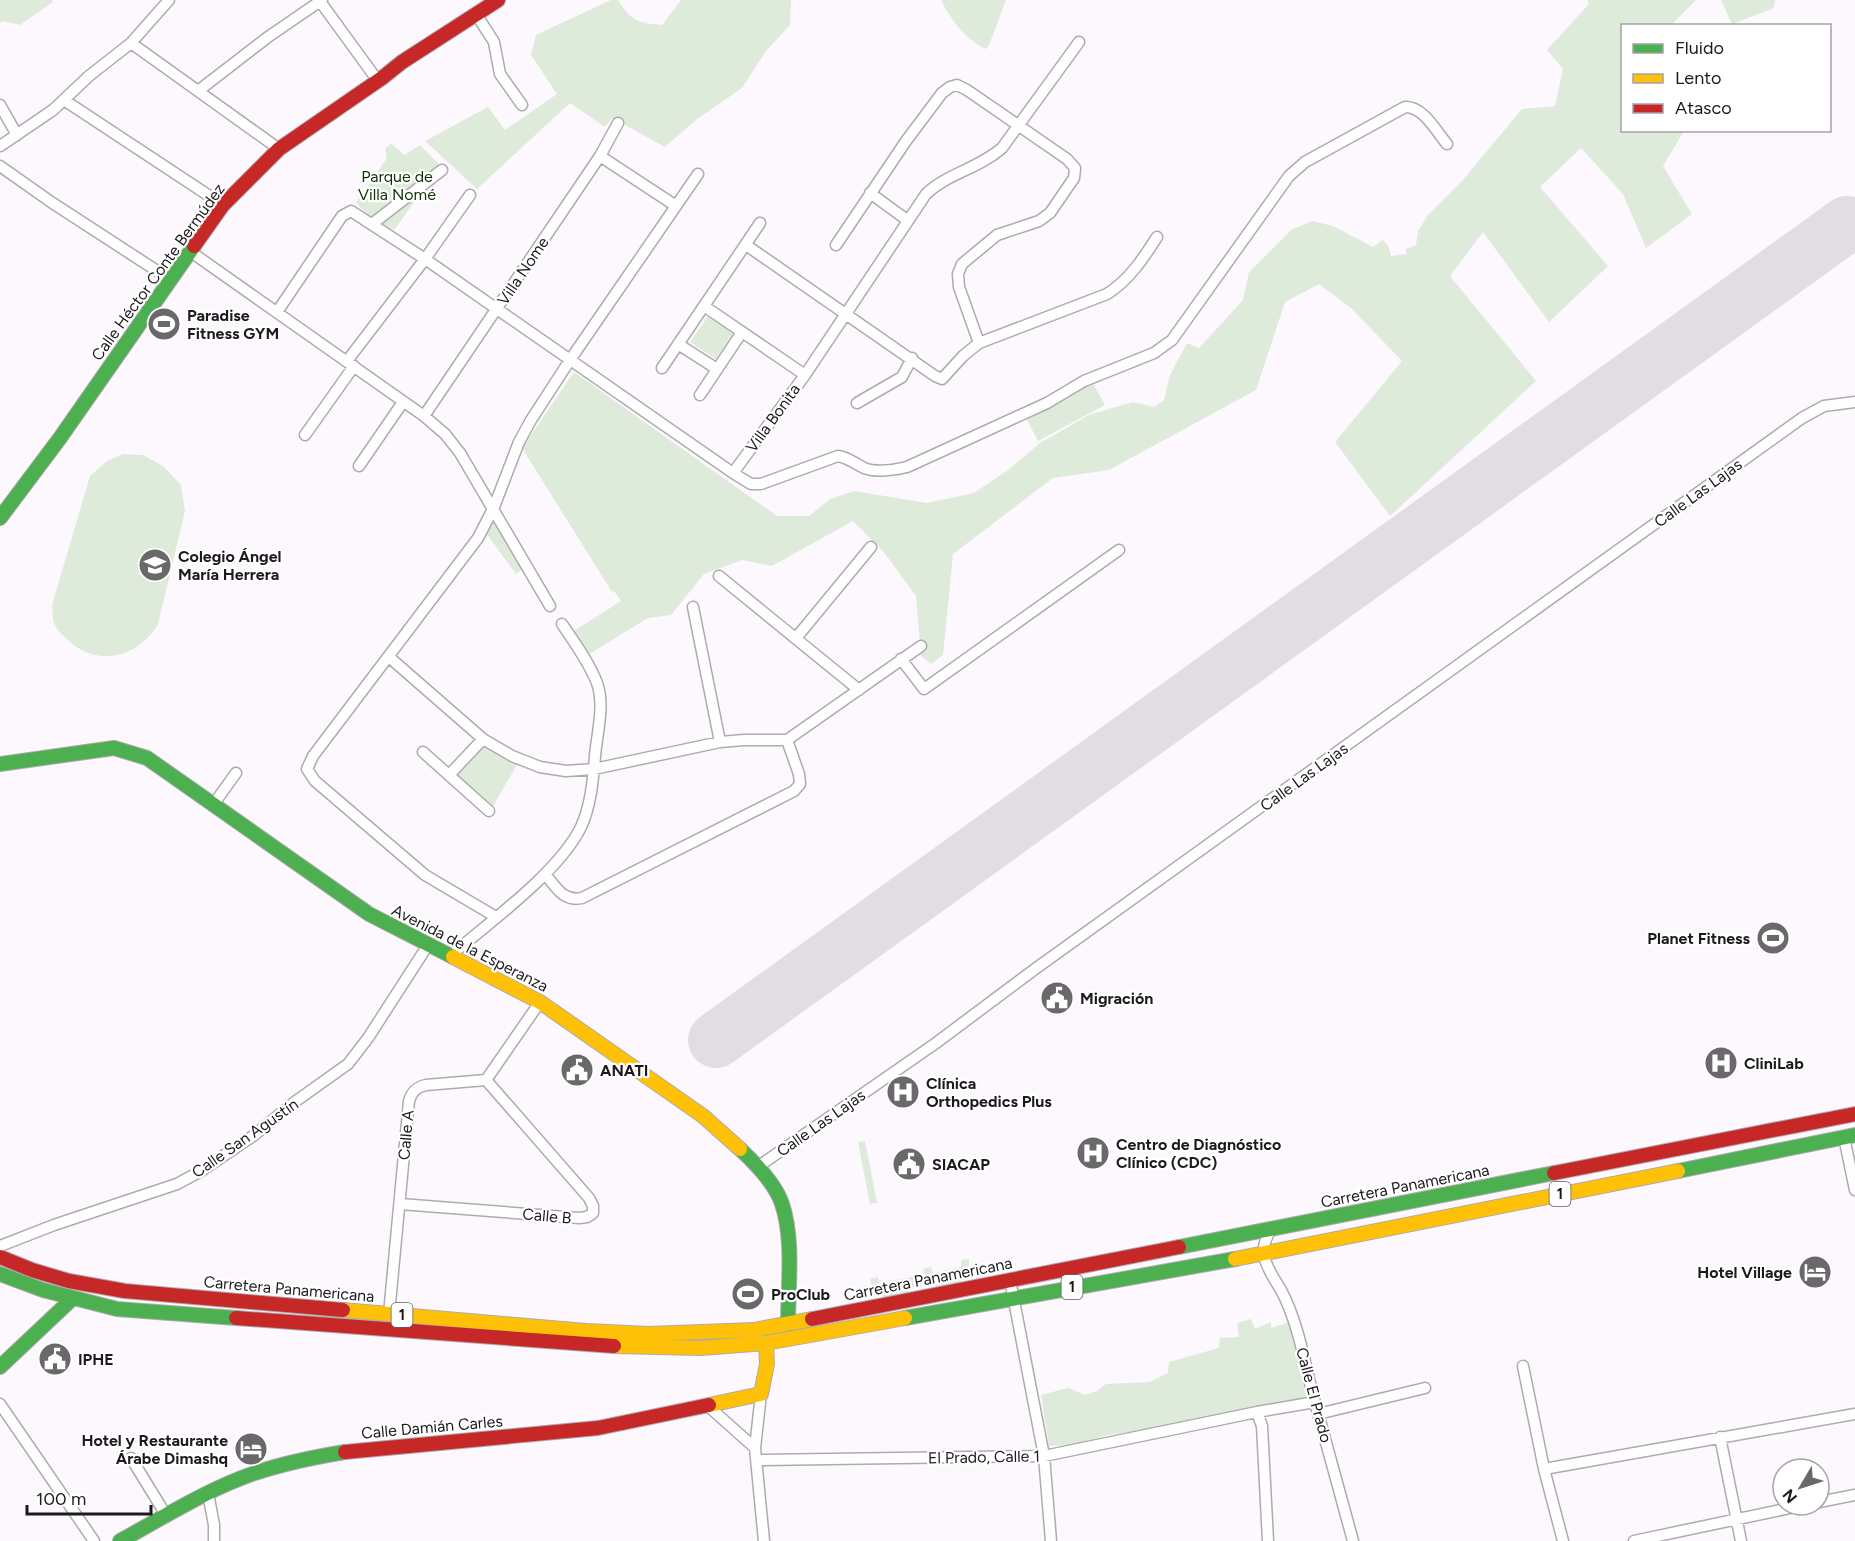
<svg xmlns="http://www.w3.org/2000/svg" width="1855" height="1541" viewBox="0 0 1855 1541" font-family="Figtree,sans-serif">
	<rect width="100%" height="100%" fill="#fcf8fd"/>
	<path fill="#deebdb" d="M0,0h52l1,2 -33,23 -17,-4 -3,2z
		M611,0h7c13,21 20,23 44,25l19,-25h110l-1,25 -24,26 -24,37 -45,31 -32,28 -53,-29 -7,9 -35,-24 -93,86 -52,-48 63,-34 17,23 52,-36 -26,-39 5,-20z
		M941,0h65l-17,45 -3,4c-19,-8 -36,-30 -45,-49z
		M1587,0h109l-25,25 -49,1v104l62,1 -21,35 29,48 -46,34 -23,-54 -42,-46 -41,39 68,79 -59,56 -66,-90 -33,44 86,105 -146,135 -55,-74 67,-81 -51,-53 -32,-24 -34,18 -29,88 -147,80 -56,8 -100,76 -10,101 -12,9 -10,-8 -5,-60 -33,-45 -30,-30 -81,45 -30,-6 -38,14 -33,41 -23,3 -62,38 -15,-23 50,-32 -7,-10 -2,1 -90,-144 52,-76 203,144h32l21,-17 24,-8 73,12 47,-10 34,-23 32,-27 49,-28 44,-13 21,5 10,-7 6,-25 17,-32 12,5 44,-48 6,-28 42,-42 21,-9 21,5 40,21 9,-7 6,5 3,11 15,-2v-5l10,-4 2,-14 10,-16 34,-34 60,-72 33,-3 8,-37 -16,-19 42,-46z
		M1721,0h54l-1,8 -42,16z
		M391,143l13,12 16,-10 26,26 -28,26 -24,33 -21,-11 -17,-16 31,-45 -2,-9z
		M708,316l25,17 -17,26 -26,-17z
		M1093,383l12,22 -67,36 -12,-23z
		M123,454l20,1 20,11 18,19 4,26 -27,113c-19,33 -60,44 -89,17 -6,-5 -12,-11 -15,-18 -2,-5 -1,-13 -2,-18l38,-129 17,-15z
		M495,521l21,33 5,16 -5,4 -30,-41z
		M482,743l35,22 -25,43 -38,-34z
		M865,1141l12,62 -7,1 -12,-62z
		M969,1259l-1,17 -11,8 -18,5 -13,-10 -3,-10 8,-2 2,6 28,-6v-7z
		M916,1276l-2,11 -10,8 -18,4 -13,-10 -3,-10 8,-2 2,6z
		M1251,1319l4,10 16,-7v6l21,-7 21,76 -155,31 -50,7 -36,10 -23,1 -8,-51 27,-7 17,7 12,-4 9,-7 44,-2 18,-9 1,-11 50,-14 1,-10 19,-1 -2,-14z"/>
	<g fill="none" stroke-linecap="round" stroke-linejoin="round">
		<path stroke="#e0dee1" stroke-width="56" d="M716,1040l1131,-816"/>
		<g stroke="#aeabae" stroke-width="13">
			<path id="street" d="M319,0l59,81
				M476,14l18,28 6,32 22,31
				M131,43l148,106
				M198,91l70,-54 54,-37
				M64,100l159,105
				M0,105l17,30
				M0,146l53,-36 36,-34 42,-33 38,-43
				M600,156l76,50
				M0,166l51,36 120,78
				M870,193l37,27
				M372,224l70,-54
				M746,245l189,131 7,3 21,-23 16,-13 128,-49c22,-14 36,-35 50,-57
				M836,245l70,-104 36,-48 8,-6 7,-2 10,5 100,69 8,9 -1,10 -24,35 -11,8 -42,14 -35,29 -4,10 1,13 20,56
				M191,252l233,164 21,18 15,19 90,153
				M704,306l101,69
				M277,312l65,-96 9,-5 74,48 308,214 72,-98 121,-181c22,-21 52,-25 76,-46l77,-106
				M678,344l39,25
				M347,361l78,-102 45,-64
				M662,368l98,-145
				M700,395l42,-63
				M857,403l45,-26 10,-19
				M424,416l176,-260 18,-33
				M305,435l49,-69
				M359,466l44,-64
				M733,473l18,11h10l77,-28c11,2 16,7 26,12 12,5 30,2 43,-1l140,-64 37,-22 70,-28 18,-13 117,-164 16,-14 100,-55c18,-1 31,24 42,37
				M719,576l140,114
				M693,607l27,135
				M796,638l75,-91
				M389,657l94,82 29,17 28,11 26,4 28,-2 126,-27 24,-2h43l134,-94
				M901,659l23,30 195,-139
				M423,752l66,59
				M449,775l34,-36
				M213,805l23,-32
				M545,874c11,13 18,28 37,24l212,-107 6,-7 -1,-10 -12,-34
				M496,917l-71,-42 -110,-94 -8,-12 6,-13 165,-218 16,-31 25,-65 12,-22 39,-60 128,-186
				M451,955c39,-33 108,-83 130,-128 10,-22 12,-47 14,-71 2,-23 10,-51 2,-73 -8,-21 -23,-41 -35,-59
				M1844,1137l11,53
				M759,1166l177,-123 99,-74 767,-551 22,-12 31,-4
				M400,1204l179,14 8,-1 6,-4v-7l-4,-8 -103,-118
				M1272,1228c-17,24 -4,41 9,62 17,32 23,70 32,105 13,49 27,97 40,146
				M0,1246l54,-21 123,-41 24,-13 52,-35 43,-35 52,-37 20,-26 60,-93
				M1010,1280l34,176 7,85
				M389,1314l20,-213c3,-10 8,-14 17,-16l60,-5 54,-78
				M1523,1366l21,103 19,72
				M761,1394l-6,54 9,93
				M0,1404l94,137
				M708,1406l47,42
				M1257,1412l5,14 6,115
				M1318,1414l107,-26
				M1720,1437l21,104
				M131,1458l35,57
				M756,1460l288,-4 213,-44 58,-10
				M1544,1469l311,-55
				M208,1493l6,32v16
				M1819,1502l36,-7
				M1634,1541l170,-36"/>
		</g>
		<g stroke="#aeabae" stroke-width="16">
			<path id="fast" d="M0,518l60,-80 134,-192
				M0,764l114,-16 33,10 222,156 84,43
				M740,1149c15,14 36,36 42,55 12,35 6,83 6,120
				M1678,1171l177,-36
				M1179,1247l375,-74
				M0,1274l43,16 74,19 119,9
				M905,1318l330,-59
				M0,1367l72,-68
				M120,1541c44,-24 88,-52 135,-68 30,-10 59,-16 90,-21"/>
		</g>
		<g stroke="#aeabae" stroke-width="16">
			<path id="slow" d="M453,957l87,45 163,114 37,33
				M1235,1259l443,-88
				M343,1310l243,21 63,3 105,-4 58,-11
				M614,1346l87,2 65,-5 139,-25
				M709,1405l52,-11 6,-30 -1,-21"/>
		</g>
		<g stroke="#aeabae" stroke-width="16">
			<path id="jam" d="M194,246l29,-41 56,-56 103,-71 20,-16 96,-62
				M1554,1173l301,-59
				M0,1257l32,13 37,11 56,10 218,19
				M236,1318l378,28
				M812,1319l367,-72
				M345,1452l253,-24 111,-23"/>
		</g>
		<use href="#street" stroke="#fffeff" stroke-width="10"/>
		<use href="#fast" stroke="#4caf50" stroke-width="14"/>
		<use href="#slow" stroke="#ffc107" stroke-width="14"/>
		<use href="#jam" stroke="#c62828" stroke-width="14"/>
	</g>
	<defs>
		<g id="stadium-disc" transform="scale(1.725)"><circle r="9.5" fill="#6a686b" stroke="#fff"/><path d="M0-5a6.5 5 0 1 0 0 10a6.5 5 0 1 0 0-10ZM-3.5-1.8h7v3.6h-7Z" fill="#fff"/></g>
		<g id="school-disc" transform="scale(1.725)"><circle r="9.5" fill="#6a686b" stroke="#fff"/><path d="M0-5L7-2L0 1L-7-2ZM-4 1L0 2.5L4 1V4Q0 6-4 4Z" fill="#fff"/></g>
		<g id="civic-disc" transform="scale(1.725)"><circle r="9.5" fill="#6a686b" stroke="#fff"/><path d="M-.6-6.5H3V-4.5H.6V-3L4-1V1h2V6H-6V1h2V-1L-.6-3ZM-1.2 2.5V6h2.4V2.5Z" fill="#fff"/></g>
		<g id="hospital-disc" transform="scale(1.725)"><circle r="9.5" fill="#6a686b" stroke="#fff"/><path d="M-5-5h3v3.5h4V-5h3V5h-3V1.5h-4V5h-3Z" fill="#fff"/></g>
		<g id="hotel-disc" transform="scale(1.725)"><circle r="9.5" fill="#6a686b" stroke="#fff"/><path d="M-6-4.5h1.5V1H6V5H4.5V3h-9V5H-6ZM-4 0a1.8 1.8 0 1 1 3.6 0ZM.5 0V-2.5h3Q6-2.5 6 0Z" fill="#fff"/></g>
	</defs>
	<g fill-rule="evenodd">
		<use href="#stadium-disc" x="164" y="324"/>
		<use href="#school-disc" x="155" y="565"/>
		<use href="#stadium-disc" x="1773" y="938"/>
		<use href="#civic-disc" x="1057" y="998"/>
		<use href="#hospital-disc" x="1721" y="1063"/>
		<use href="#civic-disc" x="577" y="1070"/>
		<use href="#hospital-disc" x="903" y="1092"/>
		<use href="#hospital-disc" x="1093" y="1153"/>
		<use href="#civic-disc" x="909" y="1164"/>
		<use href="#hotel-disc" x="1815" y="1272"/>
		<use href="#stadium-disc" x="748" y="1294"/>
		<use href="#civic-disc" x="55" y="1359"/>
		<use href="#hotel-disc" x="251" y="1449"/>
	</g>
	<g text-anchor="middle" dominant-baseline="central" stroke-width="4.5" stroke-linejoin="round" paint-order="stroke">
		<g fill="#fff" stroke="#605f60" stroke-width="1.5">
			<rect x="1549.5" y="1182" width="21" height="24" rx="4.5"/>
			<rect x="1061.5" y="1275" width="21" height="24" rx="4.5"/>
			<rect x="391.5" y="1303" width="21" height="24" rx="4.5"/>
		</g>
		<g font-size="15" font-weight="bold" fill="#1c1a1c">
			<text x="1560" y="1194">1</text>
			<text x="1072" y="1287">1</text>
			<text x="402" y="1315">1</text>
		</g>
		<g font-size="16" fill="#0e3203" stroke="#fff">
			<text x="397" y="176">Parque de<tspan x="397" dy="18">Villa Nomé</tspan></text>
		</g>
		<g font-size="16" fill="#1c1a1c" stroke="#fff">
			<text transform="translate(523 271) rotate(-56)">Villa Nome</text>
			<text transform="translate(158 272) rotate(-54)">Calle Héctor Conte Bermúdez</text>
			<text transform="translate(773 418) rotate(-54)">Villa Bonita</text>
			<text transform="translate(1698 493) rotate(-36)">Calle Las Lajas</text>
			<text transform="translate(1304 777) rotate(-36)">Calle Las Lajas</text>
			<text transform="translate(470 948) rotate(27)">Avenida de la Esperanza</text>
			<text transform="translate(821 1123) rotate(-35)">Calle Las Lajas</text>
			<text transform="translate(406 1135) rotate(-85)">Calle A</text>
			<text transform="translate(245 1138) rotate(-35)">Calle San Agustín</text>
			<text transform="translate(1405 1186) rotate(-11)">Carretera Panamericana</text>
			<text transform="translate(547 1216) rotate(5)">Calle B</text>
			<text transform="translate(928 1279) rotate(-11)">Carretera Panamericana</text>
			<text transform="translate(289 1289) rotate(5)">Carretera Panamericana</text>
			<text transform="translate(1314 1395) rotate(75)">Calle El Prado</text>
			<text transform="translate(432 1427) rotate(-5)">Calle Damián Carles</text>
			<text transform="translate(984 1457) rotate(-1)">El Prado, Calle 1</text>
		</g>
		<g font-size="16" font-weight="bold" fill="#1c1a1c" stroke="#fff" text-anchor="start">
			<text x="187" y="315">Paradise<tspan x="187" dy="18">Fitness GYM</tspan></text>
			<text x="178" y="556">Colegio Ángel<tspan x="178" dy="18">María Herrera</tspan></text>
			<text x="1750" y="938" text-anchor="end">Planet Fitness</text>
			<text x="1080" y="998">Migración</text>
			<text x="1744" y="1063">CliniLab</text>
			<text x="600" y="1070">ANATI</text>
			<text x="926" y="1083">Clínica<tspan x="926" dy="18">Orthopedics Plus</tspan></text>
			<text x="1116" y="1144">Centro de Diagnóstico<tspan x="1116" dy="18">Clínico (CDC)</tspan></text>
			<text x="932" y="1164">SIACAP</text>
			<text x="1792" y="1272" text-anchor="end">Hotel Village</text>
			<text x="771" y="1294">ProClub</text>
			<text x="78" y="1359">IPHE</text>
			<text x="228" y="1440" text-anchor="end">Hotel y Restaurante<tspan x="228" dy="18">Árabe Dimashq</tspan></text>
		</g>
	</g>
	<rect x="1621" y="24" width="210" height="108" fill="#ffffff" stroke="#a4a3a4" stroke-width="1.5"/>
	<rect x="1633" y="44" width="30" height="9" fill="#4caf50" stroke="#a4a3a4" stroke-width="1.5"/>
	<text x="1675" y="54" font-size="18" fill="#1c1a1c">Fluido</text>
	<rect x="1633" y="74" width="30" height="9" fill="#ffc107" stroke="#a4a3a4" stroke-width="1.5"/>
	<text x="1675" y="84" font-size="18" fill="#1c1a1c">Lento</text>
	<rect x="1633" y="104" width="30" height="9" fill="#c62828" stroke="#a4a3a4" stroke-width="1.5"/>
	<text x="1675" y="114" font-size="18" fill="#1c1a1c">Atasco</text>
	<g transform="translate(1801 1487) rotate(231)"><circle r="28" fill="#ffffff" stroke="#a4a3a4" stroke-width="1.5"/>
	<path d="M0-4.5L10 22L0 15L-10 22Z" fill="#6a686b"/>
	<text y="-9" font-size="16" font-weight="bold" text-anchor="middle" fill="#1c1a1c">N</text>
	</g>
	<path d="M27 1505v9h124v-9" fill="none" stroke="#1c1a1c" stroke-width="3"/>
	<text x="36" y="1505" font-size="18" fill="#1c1a1c" stroke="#ffffff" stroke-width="4.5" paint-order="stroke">100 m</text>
</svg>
